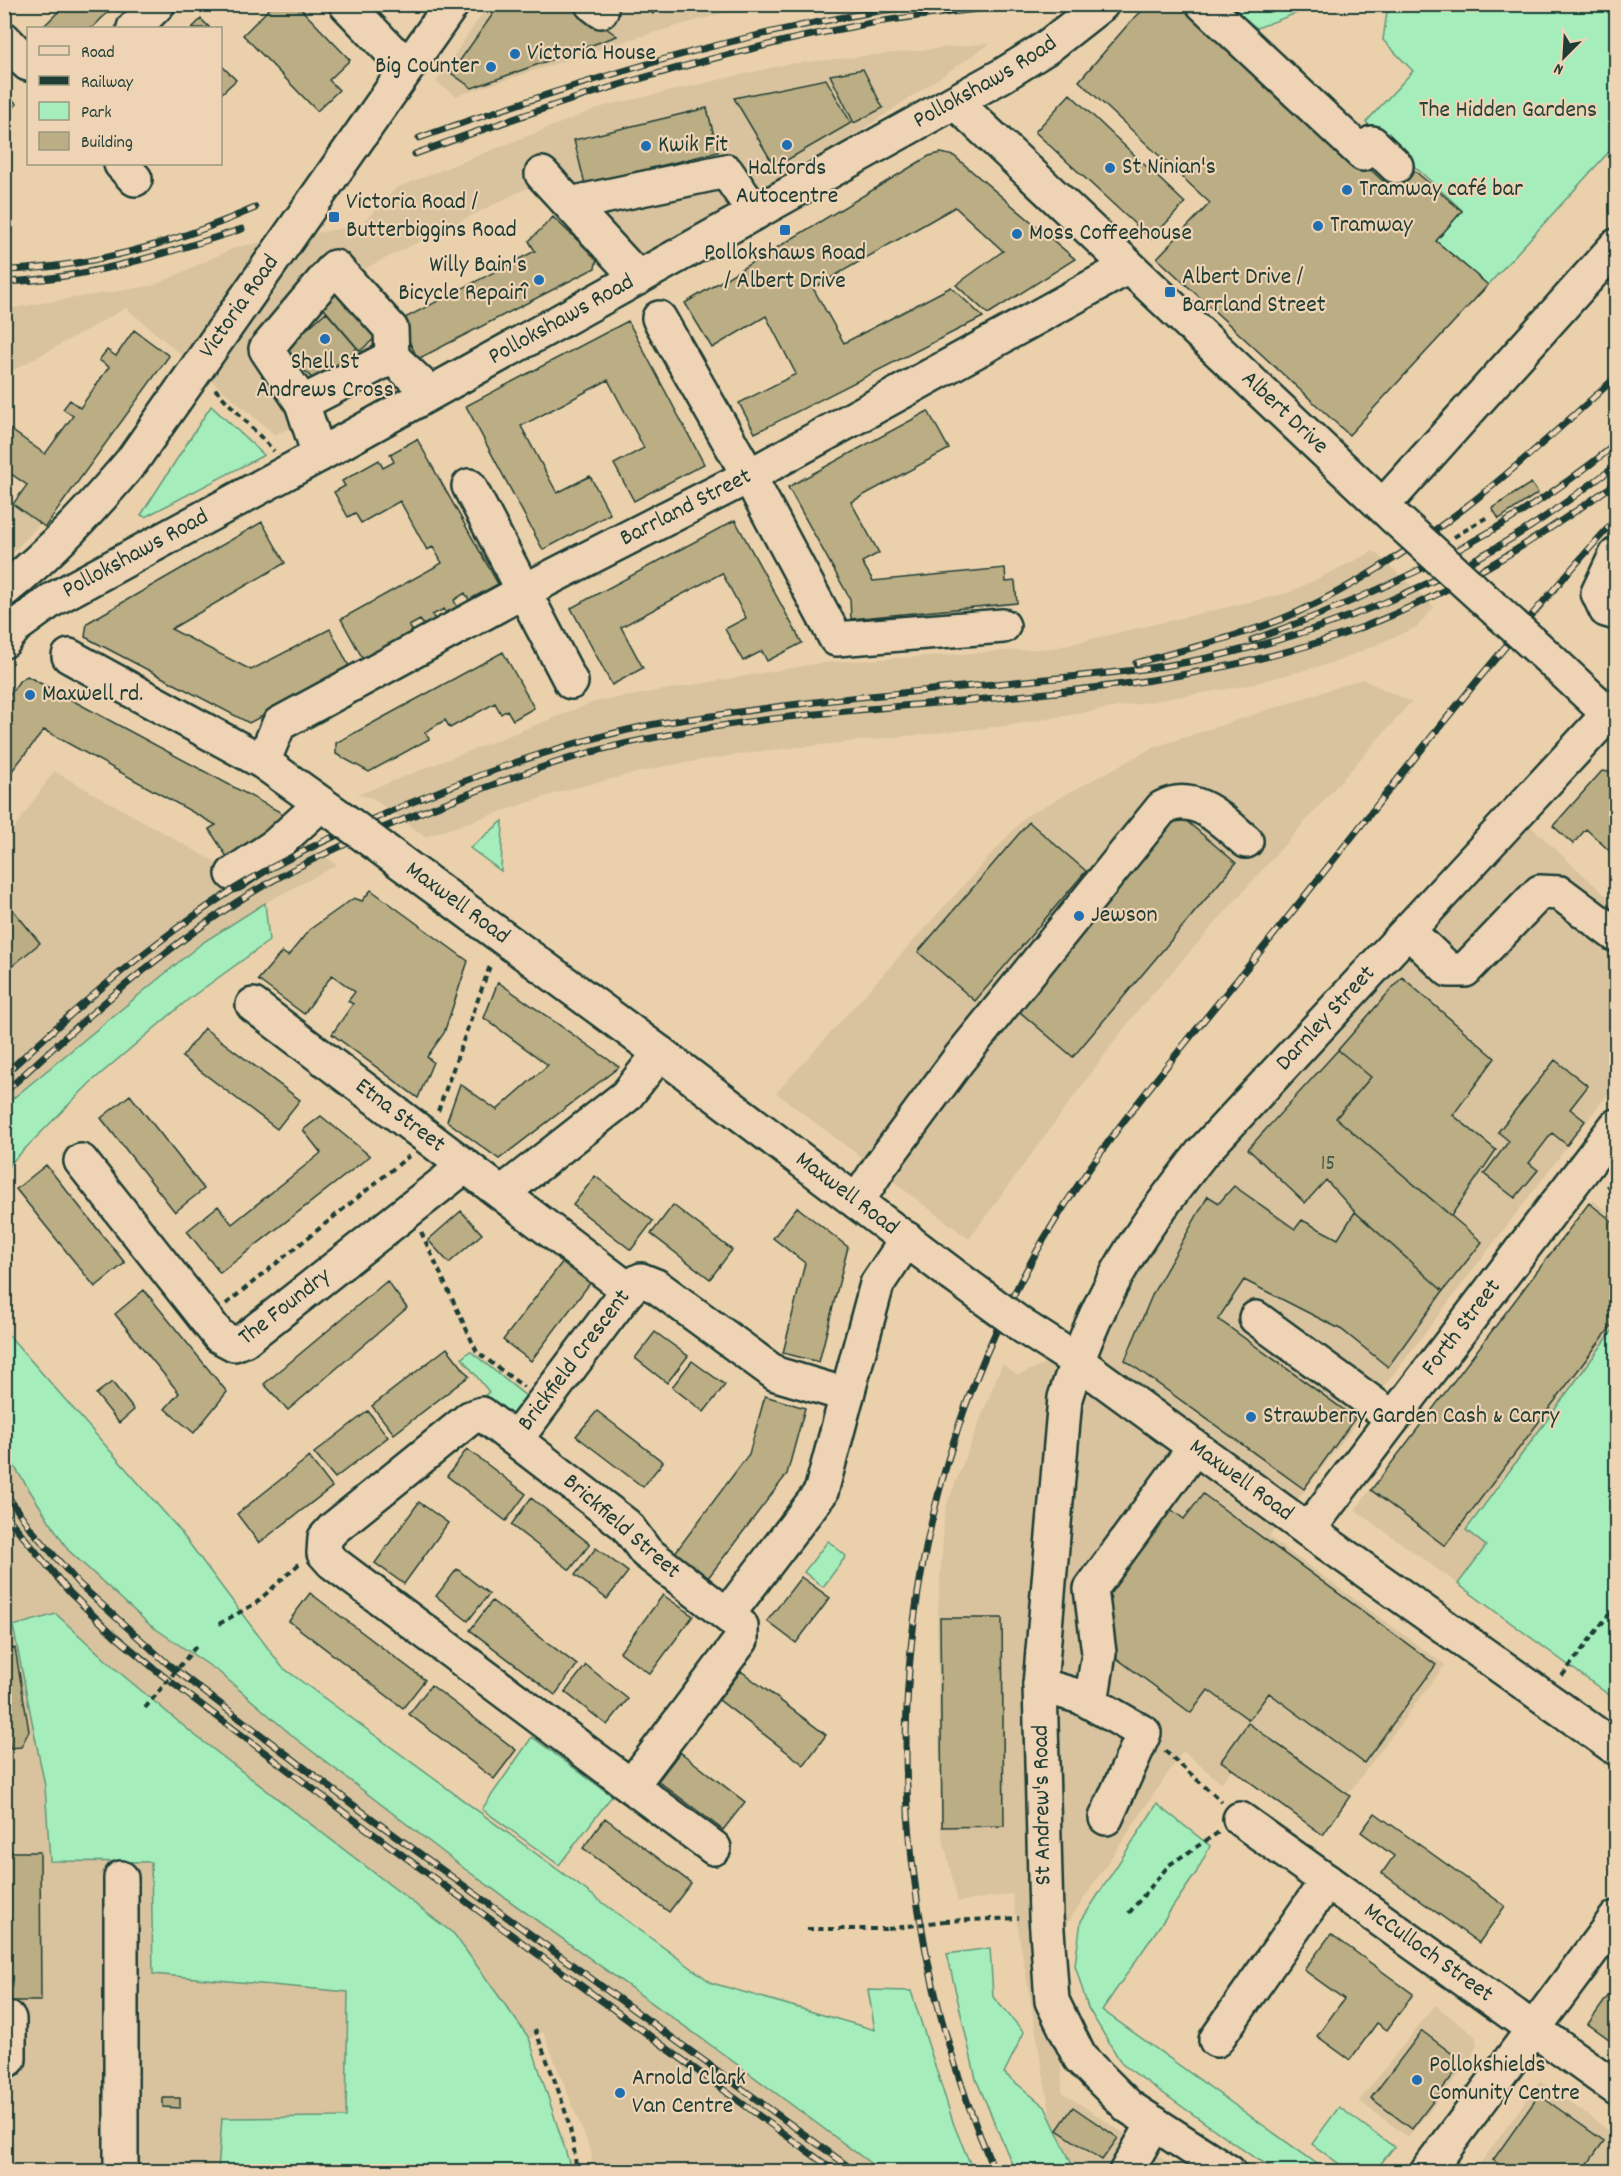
<svg xmlns="http://www.w3.org/2000/svg" width="1621" height="2176" viewBox="0 0 1621 2176" font-family="Dekko,sans-serif">
	<rect width="100%" height="100%" fill="#ead1ac"/>
	<filter id="ink" filterUnits="userSpaceOnUse"><feTurbulence type="fractalNoise" baseFrequency=".0167" numOctaves="2"/><feDisplacementMap in="SourceGraphic" scale="12" xChannelSelector="R" yChannelSelector="G"/><feConvolveMatrix kernelMatrix="1 2 1 2 8 2 1 2 1" color-interpolation-filters="sRGB"/></filter>
	<g filter="url(#ink)">
		<path fill="#d8c39e" d="M488,5h263l-116,33 -179,58 -20,-14z
			M991,43l-144,97 -216,131 -90,-90 -179,89 24,24 34,72 -145,69 -149,-127 -121,67v-66l150,-24 81,-38 125,-22 35,-37 205,-81 186,-43z
			M5,498l35,26 -35,37z
			M1374,551l60,56 -17,20 -81,35 -92,24 -239,40 -243,25 -97,15 -99,24 -141,47 -53,-39 -15,-3 237,-93 226,-39 233,-15 235,-55z
			M1362,679l49,23 -277,313 -165,224 -193,-146 250,-277 126,-68z
			M54,771l174,98 71,-32 38,28 -72,38 -63,40 -197,162v-263z
			M1525,821l91,84v178l-347,454 176,128 -97,129 -88,-64 -39,53 -38,-32 -125,186 4,155 119,79h-113l-12,-23 -44,-254 -54,8 -17,-72 -4,-206 8,-115 57,-145 16,11 74,-30 51,-111z
			M1593,1200l23,19v107l-150,203 20,17 -28,38 -103,-74z
			M4,1452l64,98 82,75 69,47 76,66 170,131 254,182 162,120h-291l2,-17 -49,-122 -14,7 40,123 -1,9h-563z
			M1435,2005l40,31 2,8 -6,16 -63,77 -49,-36z
			M1540,2081l76,55v35l-142,1z"/>
		<path fill="#a5eebc" stroke="#629678" stroke-width="1.5" d="M1226,5h92l-61,23z
			M1388,5h228v139l-128,141 -52,-44 26,-31 -96,-88 47,-51 -30,-31z
			M211,406l53,49 -119,62 -4,-2z
			M503,821l-2,50 -31,-23z
			M265,903l4,38 -79,57 -99,84 -86,87v-64l197,-162z
			M1616,1326v374l-158,-116 28,-38 -20,-16z
			M5,1331l172,196 105,140 430,316 163,47 -7,-40 43,1 43,134 19,46h-92l-162,-120 -254,-182 -170,-131 -76,-66 -69,-47 -82,-75 -63,-98z
			M470,1351l57,46 -15,21 -28,-22 5,-4 -27,-34z
			M828,1541l18,15 -23,31 -19,-15z
			M56,1614l63,58 73,61 262,201 75,104 40,124 -1,9h-350l4,-53 124,-1 2,-125 -195,-18 -2,-112 -101,-1 -5,-75 -32,-160z
			M532,1737l80,59 -53,69 -77,-56z
			M1157,1804l53,42 -14,27 -94,137 225,161h-49l-26,-15 -130,-92 -34,-56 -13,-43 6,-44z
			M990,1948l3,49 31,35 -20,41 41,34 30,64h-60l-39,-92 -29,-125z
			M1339,2107l55,40 -19,24h-26l-37,-27z"/>
		<path fill="#bbad84" stroke="#1f3d34" stroke-width="1.5" d="M66,4h50l-24,24h-50z
			M274,4h22l54,56 -21,20 10,10 -22,21 -74,-76z
			M500,4h73l44,32 -145,52 -21,-15z
			M640,4h19l-6,10z
			M1150,4h40l193,177 20,-20 59,50 -26,30 52,44 -139,150 -192,-177 53,-55 -131,-122 52,-60z
			M201,19l9,9h-18z
			M220,64l16,16 -16,15z
			M863,69l20,39 -29,15 -24,-48z
			M826,79l25,44 -76,44 -41,-69z
			M4,92l13,12 -13,12z
			M1070,94l115,109 -34,36 -116,-107z
			M707,108l11,44 -133,32 -11,-44z
			M941,153l13,3 121,103 -87,55 -32,-29 47,-34 -48,-44 -142,81 31,55 107,-56 32,30 -228,116 -16,-30 57,-29 -30,-58 -54,32 -27,-45 244,-147z
			M553,217l44,42 -2,9 -177,91 -19,-38 136,-70 -6,-10z
			M342,283l41,48 -23,20 -41,-48z
			M326,312l31,36 -17,16 7,5 -24,21 -47,-50 24,-19 8,7z
			M628,321l76,143 -70,37 -20,-37 30,-16 -36,-68 -87,46 36,67 33,-17 20,38 -67,36 -77,-144z
			M134,330l35,26 -124,171 -32,-23 14,-19 -23,-16v-44l41,29 28,-38 -10,-7 7,-9 10,8 29,-41 -10,-7 8,-10 9,6z
			M928,411l21,38 -98,53 28,51 -17,9 11,19 132,-13 1,14 9,-1 2,22 -166,16 -1,-20 -62,-112z
			M417,439l81,145 -29,16 -4,-7 -11,7 3,7 -11,6 -2,-4 -12,6 3,4 -11,6 -4,-5 -11,6 4,5 -50,28 -22,-40 101,-56 -9,-16 -6,3 -27,-49 -39,22 -6,-10 -7,4 -14,-25 11,-6 -3,-5 37,-21 4,8 11,-6 -4,-8z
			M1531,483l7,10 -39,26 -7,-11z
			M735,520l67,123 -35,18 -5,-10 -19,10 -18,-32 21,-11 -24,-45 -101,54 22,41 -31,17 -41,-77z
			M262,522l23,41 -114,66 80,41 79,-41 21,41 -102,53 -164,-86 2,-14z
			M503,652l31,56 -21,12 -6,-10 -6,4 -6,-11 -45,25 -5,-8 -20,12 4,7 -60,33 -33,-18v-11z
			M27,676l253,136 5,10 -56,38 -20,-31 7,-4 -172,-95 -40,51v-78l16,-23z
			M1602,771l7,1 7,6v79l-30,-28 -13,15 -20,-18z
			M1171,808l65,55 -163,194 -65,-55z
			M1029,822l57,49 -111,130 -57,-49z
			M371,890l97,71 -24,72 -17,24 6,5 -15,36 -86,-64 21,-30 -5,-3 7,-9 -23,-17 -28,39 -46,-34 24,-28 6,4 21,-26 45,-32 8,3z
			M4,899l36,44 -36,30z
			M1402,977l93,81 -42,57 43,35 -45,66 -115,-98 35,-41 -33,-27z
			M498,982l121,85 -120,92 -52,-38 13,-37 37,26 51,-45 -64,-47z
			M204,1028l96,72 -23,29 -95,-72z
			M1338,1050l33,27 -35,41 146,124 -39,49 -88,-79 -29,-32 -21,23 -57,-54z
			M1555,1060l33,26 -18,23 15,12 -18,24 -15,-12 -23,30 9,7 -23,28 -31,-24 25,-33 -11,-9z
			M130,1095l74,94 -29,23 -74,-94z
			M321,1116l49,40 -150,117 -33,-42 31,-25 14,18 89,-71 -18,-23z
			M46,1165l79,98 -30,24 -79,-98z
			M1616,1174v20l-9,-8z
			M595,1176l58,45 -22,29 -58,-45z
			M1234,1186l61,43 7,-9 36,19 17,-27 88,79 -55,76 -46,-37 -98,-50 -26,39 137,99 -51,71 -179,-129 28,-67 55,-97 11,7z
			M1589,1203l27,21v96l-171,226 -74,-56z
			M673,1205l59,45 -22,29 -59,-45z
			M797,1207l51,40 -29,115 -36,-9 22,-90 -32,-25z
			M461,1211l21,23 -33,29 -21,-23z
			M563,1261l28,21 -60,79 -28,-21z
			M387,1281l20,27 -119,102 -24,-26z
			M144,1290l83,102 -33,41 -29,-24 14,-16 -64,-79z
			M655,1332l33,24 -21,27 -32,-25z
			M447,1348l22,28 -75,58 -22,-28z
			M692,1361l33,24 -21,27 -32,-25z
			M112,1382l22,28 -15,13 -23,-29z
			M765,1396l40,12 -18,66 -79,104 -34,-24 75,-100z
			M368,1411l20,26 -53,41 -21,-25z
			M597,1411l66,51 -20,25 -67,-51z
			M467,1449l59,45 -20,27 -59,-45z
			M309,1457l23,30 -73,56 -22,-29z
			M1203,1494l233,171 -72,98 -95,-70 -20,27 -41,-30 -17,23 -87,-64 -11,-61 65,-88 26,19z
			M531,1498l59,46 -20,26 -59,-45z
			M419,1502l29,21 -44,61 -29,-21z
			M596,1548l32,24 -21,27 -32,-24z
			M457,1569l32,25 -21,27 -32,-25z
			M801,1577l29,21 -34,45 -29,-22z
			M310,1593l115,87 -22,28 -114,-87z
			M663,1595l30,21 -43,58 -30,-22z
			M492,1601l85,64 -22,30 -85,-65z
			M940,1618h62l2,208 -62,1z
			M15,1648l14,83 -8,16 -11,1 -6,-32v-66z
			M586,1665l42,34 -21,26 -42,-33z
			M741,1671l85,64 -22,30 -85,-65z
			M431,1685l85,65 -22,29 -85,-65z
			M1248,1723l102,73 -27,39 -102,-74z
			M680,1752l65,50 -22,28 -65,-49z
			M1375,1813l130,93 -26,37 -97,-70 12,-17 -33,-24z
			M605,1818l86,65 -22,29 -86,-64z
			M4,1852h36l1,149h-37z
			M1331,1934l82,60 -26,36 -10,-7 -27,37 -33,-24 27,-37 -40,-29z
			M1616,1985v59l-28,-20z
			M1422,2031l41,31 -51,67 -41,-31z
			M1539,2095l65,46 -22,31h-73l-16,-12z
			M163,2098h17v10l-17,-1z
			M1073,2107l45,31 -16,22 -45,-30z"/>
		<g fill="none" stroke-linecap="round" stroke-linejoin="round">
			<g stroke="#1f3d34" stroke-width="38">
				<g id="minor">
					<path d="M346,4l44,46 19,13"/>
					<path d="M592,4l9,7"/>
					<path d="M1203,4l160,150 9,-11 24,23"/>
					<path d="M134,28l24,-24"/>
					<path d="M4,39l24,25"/>
					<path id="s1" d="M955,102l439,415"/>
					<path d="M121,164l14,15"/>
					<path d="M542,174l96,104"/>
					<path d="M570,204l156,-33 29,42"/>
					<path d="M659,318l90,158 87,163 167,-13"/>
					<path d="M302,403l-36,-54 69,-82 56,62 1,28"/>
					<path d="M319,455l-17,-52 90,-46 37,35"/>
					<path d="M469,486l102,196"/>
					<path d="M1383,506l233,-260"/>
					<path d="M1616,555l-18,38 8,17 10,3"/>
					<path id="s2" d="M4,590c48,-38 89,-83 128,-129l320,-457"/>
					<path d="M69,656l194,106 77,55"/>
					<path d="M1551,660l65,61"/>
					<path id="s3" d="M263,762l16,-38 245,-133 225,-115 379,-209"/>
					<path id="s4" d="M399,861l261,192 293,222"/>
					<path d="M233,874l43,-29 45,-41"/>
					<path d="M1408,931l41,39h16l75,-78 20,1 56,42"/>
					<path id="s5" d="M253,1005l376,285"/>
					<path id="s6" d="M81,1161l138,175 15,8 10,-4 221,-174"/>
					<path d="M502,1193l124,-97 34,-43"/>
					<path d="M857,1202l23,-36 79,-107 203,-251c33,-18 60,13 84,33"/>
					<path d="M1256,1318l137,100"/>
					<path id="s7" d="M1024,1327l53,34 231,169 308,218"/>
					<path d="M847,1395l30,-111 30,-45"/>
					<path d="M482,1414l144,111 20,27 95,74v14l-110,146 -299,-224 -8,-9 1,-15 9,-10 136,-110z"/>
					<path id="s8" d="M516,1439l116,-154 9,-5 15,6 120,88 71,21 -26,97 -93,122"/>
					<path id="s9" d="M1308,1530l308,-404"/>
					<path d="M1040,1685l41,12 63,36 -38,85"/>
					<path d="M1091,1702l8,-49 -8,-64 104,-142"/>
					<path d="M631,1786l83,62"/>
					<path id="s10" d="M1240,1819l376,269"/>
					<path d="M4,2019h5v40l-5,2"/>
					<path d="M1216,2040l111,-159"/>
					<path d="M121,2172v-294"/>
					<path d="M1126,2172l28,-49"/>
					<path id="s11" d="M1229,2172l-100,-65 -49,-49 -28,-57 -6,-85 -6,-231 25,-287c18,-58 43,-115 78,-166 18,-27 38,-52 58,-78l415,-448"/>
					<path d="M1427,2172l189,-254"/>
				</g>
			</g>
			<g stroke="#1f3d34" stroke-width="38">
				<g id="major">
					<path id="s12" d="M4,641l11,-14 37,-27 267,-145 684,-380 43,-27 56,-44"/>
				</g>
			</g>
			<path stroke="#1f3d34" stroke-width="4" stroke-dasharray="6 4.5" stroke-linecap="butt" d="M215,389l59,62
				M1454,537l35,-21
				M438,1111l53,-148
				M421,1232l56,120 47,35
				M226,1304l183,-148
				M219,1624l37,-21 44,-40
				M1562,1676l54,-71
				M1165,1751l57,51
				M1129,1913l40,-48 50,-33
				M944,1921l75,-3
				M807,1929h81
				M535,2029c16,44 40,94 41,143"/>
			<use href="#minor" stroke="#eed4b5" stroke-width="33"/>
			<use href="#major" stroke="#eed4b5" stroke-width="33"/>
			<g stroke="#1f3d34" stroke-width="7">
				<path id="rail" d="M419,138c165,-58 333,-111 508,-134
					M415,154c145,-54 293,-100 446,-129 52,-10 105,-14 158,-21
					M4,270c86,-2 173,-28 251,-62
					M4,282c83,-3 161,-28 238,-53
					M1252,640c134,-48 254,-106 364,-196
					M1136,663c54,-15 111,-28 162,-51 121,-56 221,-146 318,-235
					M4,1075c71,-66 145,-131 227,-184 45,-28 94,-51 142,-72 86,-38 175,-72 268,-92 25,-6 52,-8 78,-12 105,-16 211,-25 317,-35 65,-6 130,-11 193,-27 105,-25 210,-68 301,-126 29,-19 58,-41 86,-61
					M4,1093c74,-69 149,-136 233,-191 67,-43 143,-74 216,-102 64,-25 127,-48 194,-61 236,-49 487,-26 716,-112 92,-35 174,-88 253,-144
					M4,1491l26,37 49,56 90,81 183,139 504,368
					M4,1513l66,80 44,42 48,40 183,138 491,359
					M995,2172c-126,-289 -120,-620 30,-899 68,-128 169,-238 259,-351 109,-136 215,-274 332,-403"/>
			</g>
			<use href="#rail" stroke="#eed4b5" stroke-width="4.5" stroke-dasharray="14" stroke-linecap="butt"/>
			<g stroke="#1f3d34" stroke-width="38" stroke-linecap="butt">
				<path id="minor-bridge" d="M1394,517l157,143
					M340,817l59,44
					M953,1275l71,52"/>
			</g>
			<path stroke="#1f3d34" stroke-width="4" stroke-dasharray="6 4.5" stroke-linecap="butt" d="M145,1708l53,-64
				M888,1929l56,-8"/>
			<use href="#minor-bridge" stroke="#eed4b5" stroke-width="33"/>
		</g>
	</g>
	<g fill="#1f6fb2" stroke="#eed4b5" stroke-width="2">
		<circle cx="515" cy="54" r="6"/>
		<circle cx="491" cy="67" r="6"/>
		<circle cx="787" cy="145" r="6"/>
		<circle cx="646" cy="146" r="6"/>
		<circle cx="1110" cy="168" r="6"/>
		<circle cx="1347" cy="190" r="6"/>
		<rect x="328" y="211" width="12" height="12" rx="3"/>
		<circle cx="1318" cy="226" r="6"/>
		<rect x="779" y="224" width="12" height="12" rx="3"/>
		<circle cx="1017" cy="234" r="6"/>
		<circle cx="539" cy="280" r="6"/>
		<rect x="1164" y="286" width="12" height="12" rx="3"/>
		<circle cx="325" cy="339" r="6"/>
		<circle cx="30" cy="695" r="6"/>
		<circle cx="1079" cy="916" r="6"/>
		<circle cx="1251" cy="1417" r="6"/>
		<circle cx="1417" cy="2080" r="6"/>
		<circle cx="620" cy="2093" r="6"/>
	</g>
	<g text-anchor="middle" dominant-baseline="central" stroke-width="4.5" stroke-linejoin="round" paint-order="stroke">
		<g font-size="21" fill="#465948">
			<text x="1328" y="1165">15</text>
		</g>
		<g font-size="24" fill="#1f3d34" stroke="#eed4b5" text-anchor="start">
			<text x="527" y="54">Victoria House</text>
			<text x="479" y="67" text-anchor="end">Big Counter</text>
			<text x="658" y="146">Kwik Fit</text>
			<text x="1122" y="168">St Ninian's</text>
			<text x="787" y="169" text-anchor="middle">Halfords<tspan x="787" dy="28">Autocentre</tspan></text>
			<text x="1359" y="190">Tramway café bar</text>
			<text x="346" y="203">Victoria Road /<tspan x="346" dy="28">Butterbiggins Road</tspan></text>
			<text x="1330" y="226">Tramway</text>
			<text x="1029" y="234">Moss Coffeehouse</text>
			<text x="785" y="254" text-anchor="middle">Pollokshaws Road<tspan x="785" dy="28">/ Albert Drive</tspan></text>
			<text x="527" y="266" text-anchor="end">Willy Bain's<tspan x="527" dy="28">Bicycle Repairî</tspan></text>
			<text x="1182" y="278">Albert Drive /<tspan x="1182" dy="28">Barrland Street</tspan></text>
			<text x="325" y="363" text-anchor="middle">Shell St<tspan x="325" dy="28">Andrews Cross</tspan></text>
			<text x="42" y="695">Maxwell rd.</text>
			<text x="1091" y="916">Jewson</text>
			<text x="1263" y="1417">Strawberry Garden Cash &amp; Carry</text>
			<text x="1429" y="2066">Pollokshields<tspan x="1429" dy="28">Comunity Centre</tspan></text>
			<text x="632" y="2079">Arnold Clark<tspan x="632" dy="28">Van Centre</tspan></text>
		</g>
		<g font-size="24" fill="#1f3d34" stroke="#eed4b5">
			<text stroke="none"><textPath href="#s12" startOffset="1131">Pollokshaws Road</textPath></text>
			<text stroke="none"><textPath href="#s2" startOffset="370">Victoria Road</textPath></text>
			<text stroke="none"><textPath href="#s12" startOffset="645">Pollokshaws Road</textPath></text>
			<text stroke="none"><textPath href="#s1" startOffset="453">Albert Drive</textPath></text>
			<text stroke="none"><textPath href="#s3" startOffset="502">Barrland Street</textPath></text>
			<text stroke="none"><textPath href="#s12" startOffset="159">Pollokshaws Road</textPath></text>
			<text stroke="none"><textPath href="#s4" startOffset="72">Maxwell Road</textPath></text>
			<text stroke="none"><textPath href="#s11" startOffset="1322">Darnley Street</textPath></text>
			<text stroke="none"><textPath href="#s5" startOffset="184">Etna Street</textPath></text>
			<text stroke="none"><textPath href="#s4" startOffset="558">Maxwell Road</textPath></text>
			<text stroke="none"><textPath href="#s6" startOffset="303">The Foundry</textPath></text>
			<text stroke="none"><textPath href="#s9" startOffset="254">Forth Street</textPath></text>
			<text stroke="none"><textPath href="#s8" startOffset="98">Brickfield Crescent</textPath></text>
			<text stroke="none"><textPath href="#s7" startOffset="266">Maxwell Road</textPath></text>
			<text transform="translate(621 1527) rotate(41)">Brickfield Street</text>
			<text transform="translate(1043 1805) rotate(-91)">St Andrew's Road</text>
			<text stroke="none"><textPath href="#s10" startOffset="231">McCulloch Street</textPath></text>
		</g>
		<g font-size="24" fill="#26463b" stroke="#eed4b5">
			<text x="1508" y="111">The Hidden Gardens</text>
		</g>
	</g>
	<rect width="1621" height="2176" fill="none" stroke="#eed4b5" stroke-width="24"/>
	<rect x="12" y="12" width="1597" height="2152" fill="none" stroke="#1f3d34" stroke-width="2" filter="url(#ink)"/>
	<rect x="27" y="27" width="195" height="138" fill="#eed4b5" stroke="#9b9881" stroke-width="1.5"/>
	<rect x="39" y="46" width="30" height="9" fill="#eed4b5" stroke="#9b9881" stroke-width="1.5"/>
	<text x="81" y="57" font-size="18" fill="#1f3d34">Road</text>
	<rect x="39" y="76" width="30" height="9" fill="#1f3d34" stroke="#9b9881" stroke-width="1.5"/>
	<text x="81" y="87" font-size="18" fill="#1f3d34">Railway</text>
	<rect x="39" y="102" width="30" height="18" fill="#a5eebc" stroke="#9b9881" stroke-width="1.5"/>
	<text x="81" y="117" font-size="18" fill="#1f3d34">Park</text>
	<rect x="39" y="132" width="30" height="18" fill="#bbad84" stroke="#9b9881" stroke-width="1.5"/>
	<text x="81" y="147" font-size="18" fill="#1f3d34">Building</text>
	<g transform="translate(1564 57) rotate(204)" stroke="#eed4b5" stroke-width="4.5" paint-order="stroke">
	<path d="M0-4.5L10 22L0 15L-10 22Z" fill="#1f3d34"/>
	<text y="-9" font-size="16" font-weight="bold" text-anchor="middle" fill="#1f3d34">N</text>
	</g>
</svg>
